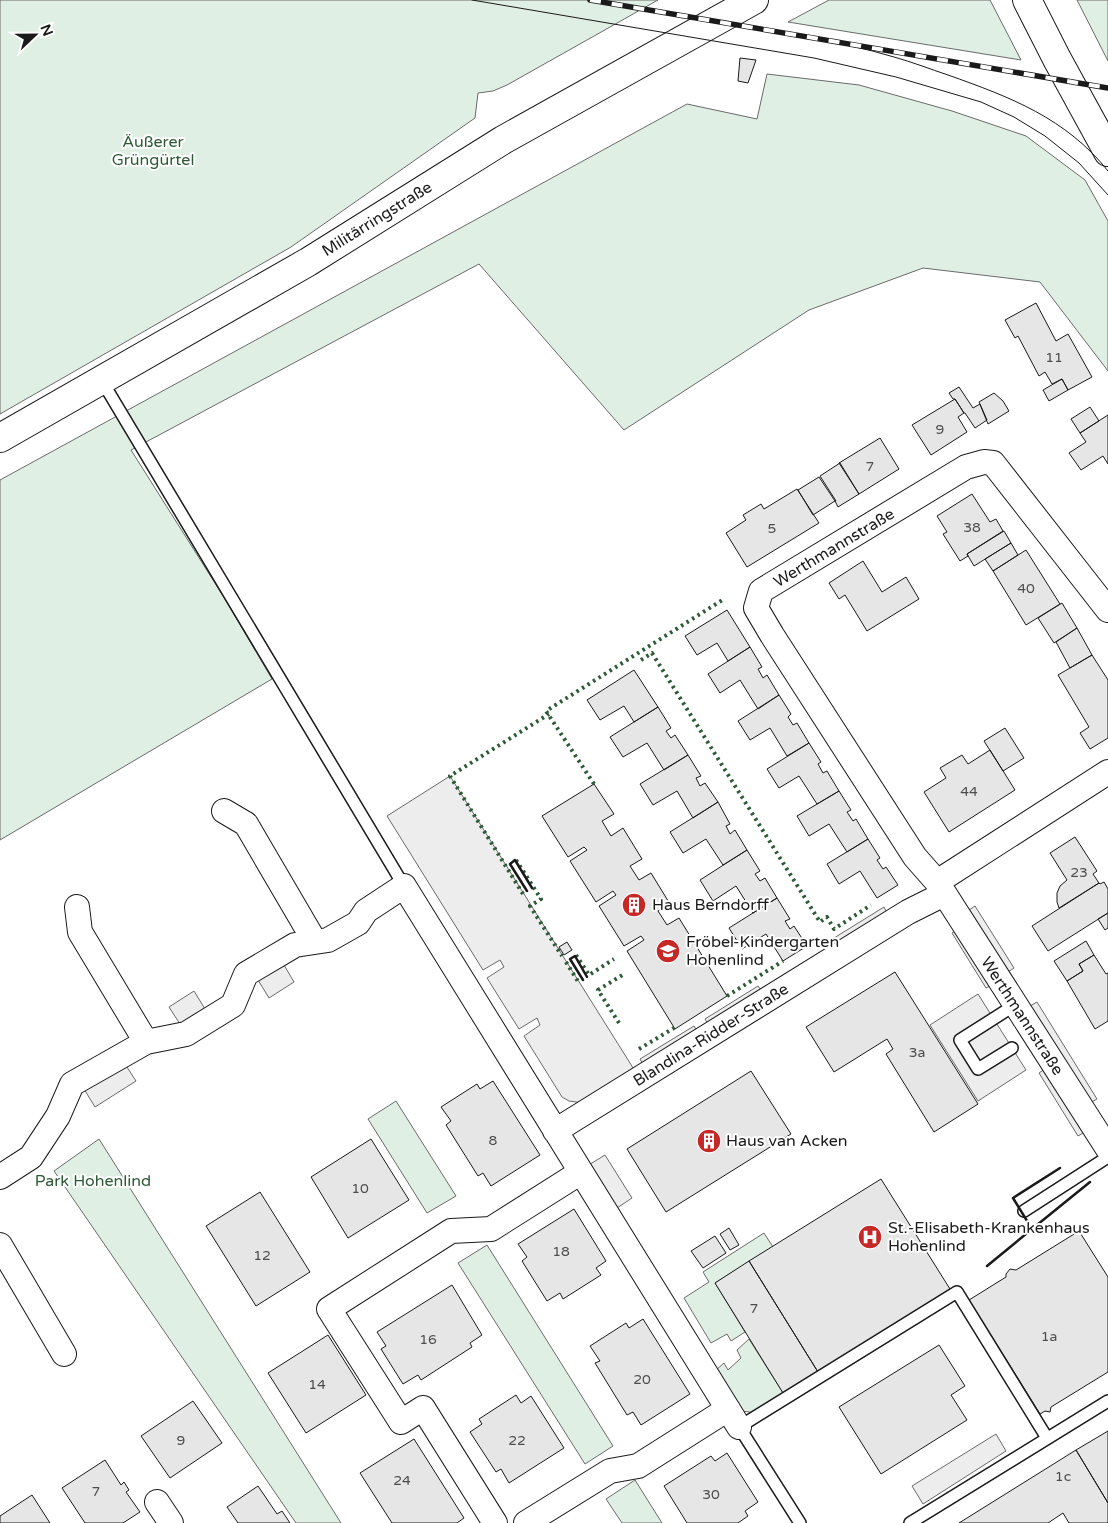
<svg xmlns="http://www.w3.org/2000/svg" width="1108" height="1523" viewBox="0 0 1108 1523" font-family="'Varela Round',sans-serif">
	<rect width="100%" height="100%" fill="#fff"/>
	<path fill="#e0efe3" stroke="#6a6a6a" d="M0,0h658l-151,85 -14,6 -15,2 -3,25 -184,129 -291,167z
		M829,0h161l31,60 -233,-38z
		M1077,0h31v61z
		M767,74l92,11 93,26 74,25 59,44 23,41v150l-68,-89 -117,-14 -114,42 -185,120 -145,-166 -348,186 94,149 47,80 -272,161v-360l687,-376 70,15z
		M396,1101l60,95 -29,17 -59,-94z
		M99,1139l242,384h-45l-242,-352z
		M764,1233l9,14 -58,36 30,49 -14,9 -4,-7 -16,9 -27,-45 25,-16 -6,-10z
		M487,1245l126,201 -28,18 -127,-201z
		M749,1339l36,57 -29,17 -14,-2 -27,-40 9,-8 4,7 13,-12 -4,-8z
		M635,1480l27,43h-40l-16,-24z"/>
	<path fill="#ededed" stroke="#6a6a6a" d="M450,776l185,295 -51,32 -15,-2 -7,-4 -38,-61 16,-11 -3,-7 -18,11 -32,-51 17,-11 -4,-7 -17,10 -96,-154z
		M975,906l39,62 -6,4 -39,-62z
		M884,907l4,8 -50,31 -4,-8z
		M958,929l34,56 -6,3 -34,-55z
		M284,965l10,17 -25,16 -11,-18z
		M758,986l5,7 -54,33 -4,-7z
		M194,991l11,18 -25,15 -11,-17z
		M978,994l48,76 -48,31 -48,-76z
		M1037,1002l60,97 -7,4 -60,-97z
		M694,1026l4,7 -54,33 -4,-7z
		M125,1064l11,17 -41,26 -11,-18z
		M1045,1069l40,63 -7,4 -39,-63z
		M605,1155l27,43 -18,12 -27,-44z
		M996,1434l10,17 -83,53 -11,-18z"/>
	<path fill="#e6e6e6" stroke="#1a1a1a" d="M740,58l16,2 -8,23 -10,-2z
		M1036,303l20,38 12,-7 24,43 -24,13 -6,-11 -10,5 -7,-12 -6,4 -21,-40 -3,2 -10,-18z
		M1062,379l6,11 -19,11 -6,-11z
		M959,387l14,21 7,-4 7,16 -12,8 -10,-15h-1l-9,-14h-2l-4,-6z
		M994,393l9,8 6,10 -21,13 -9,-22z
		M955,399l9,14 -6,4 9,15 -36,23 -19,-30z
		M1090,407l9,14 -19,12 -9,-14z
		M1108,415v49l-5,-8 -22,14 -12,-17 17,-11 -6,-9z
		M880,438l19,31 -40,25 -20,-31z
		M840,463l19,31 -21,13 -3,-6h1l-16,-25z
		M819,477l16,24 -22,14 -15,-25z
		M797,489l22,34 -72,44 -21,-34 20,-13 -3,-5 18,-11 3,5z
		M972,494l18,28 6,-3 7,12 -36,23 1,2 -8,5 -17,-27 4,-2 -10,-16z
		M1004,531l7,12 -37,23 -7,-12z
		M1011,543l7,12 -25,16 -8,-12z
		M1026,550l34,54 -34,21 -33,-54z
		M863,561l19,31 24,-15 13,22 -52,32 -22,-36 -6,4 -10,-16z
		M1062,603l15,25 -23,15 -16,-25z
		M727,610l23,37 -22,14 -11,-18 -20,12 -12,-19z
		M1077,628l15,27 -22,13 -14,-26z
		M750,647l12,20 -4,2 5,9 4,-3 12,20 -21,14 -18,-29 -20,13 -12,-19z
		M1092,655l16,25v58l-18,11 -10,-16 9,-6 -31,-52z
		M634,670l24,37 -24,15 -10,-16 -24,14 -13,-20z
		M779,695l12,19 -3,3 5,8 4,-2 12,20 -22,13 -17,-28 -20,12 -12,-19z
		M658,707l13,21 -5,3 5,7 4,-3 13,20 -24,15 -17,-27 -24,14 -13,-20z
		M1005,728l19,30 -21,13 -19,-30z
		M809,743l12,19 -3,2 5,9 4,-2 12,20 -22,13 -18,-28 -20,12 -12,-19z
		M990,750l25,40 -66,42 -25,-40 22,-14 -6,-10 22,-13 6,9z
		M688,755l13,21 -5,2 4,8 5,-3 13,19 -25,16 -16,-27 -24,14 -13,-21z
		M594,784l20,30 -12,7 9,15 12,-8 19,31 -12,7 9,14 12,-7 19,31 -12,7 9,14 12,-7 48,78 -52,33 -48,-78 17,-11 -3,-4 -17,10 -25,-40 17,-11 -3,-4 -17,11 -26,-41 17,-11 -3,-3 -16,10 -26,-41z
		M839,791l12,19 -4,2 6,9 3,-2 12,20 -21,13 -18,-28 -20,12 -12,-20z
		M718,802l12,22 -4,2 4,8 5,-4 12,20 -24,15 -17,-26 -23,14 -13,-21z
		M1075,837l22,34 -4,3 6,9 -40,25 -2,-6v-9l3,-7 7,-6 -17,-27z
		M868,839l12,19 -3,2 6,9 3,-2 12,18 -21,13 -17,-27 -21,13 -12,-20z
		M747,850l13,21 -5,3 5,7 5,-3 12,20 -24,15 -17,-27 -23,15 -13,-21z
		M1104,882l4,7v24l-60,38 -16,-25 67,-43 1,1z
		M777,898l13,21 -5,2 5,8 4,-3 13,20 -24,15 -17,-27 -24,15 -13,-21z
		M1108,913v15l-3,2 -7,-11z
		M1086,941l8,14 -15,9 4,7 -16,10 -13,-20z
		M567,942l5,8 -8,5 -5,-8z
		M1094,955l12,19 2,-1v48l-13,8 -28,-48 16,-10 -4,-7z
		M895,972l83,132 -44,28 -48,-78 7,-5 -6,-10 -53,33 -28,-45z
		M751,1071l40,63 -125,78 -39,-63z
		M493,1081l47,74 -49,31 -8,-13 -5,3 -32,-51 5,-4 -10,-14 36,-23 3,5z
		M371,1139l38,61 -61,38 -37,-61z
		M881,1179l69,110 -132,83 -69,-111z
		M260,1192l50,80 -54,34 -50,-80z
		M574,1209l32,52 -10,7 5,7 -38,24 -3,-6 -13,8 -25,-40 5,-4 -9,-13z
		M729,1228l10,17 -9,5 -10,-16z
		M1079,1231l29,46v95l-57,35 -1,5 -5,-1 -5,3 -71,-114 37,-23v-3l4,-5 6,1z
		M715,1236l11,17 -23,15 -12,-17z
		M749,1261l69,111 -35,21 -68,-110z
		M452,1285l30,50 -12,8 2,4 -51,33 -3,-5 -15,9 -22,-35 5,-3 -9,-14z
		M643,1319l47,75 -49,31 -8,-13 -6,3 -32,-52 5,-2 -10,-15 36,-23 3,5z
		M328,1335l38,60 -60,38 -38,-60z
		M939,1345l26,41 -14,9 16,25 -86,54 -42,-67z
		M516,1395l5,8 10,-7 33,52 -55,35 -8,-14 -5,3 -26,-40 12,-8 -3,-5z
		M193,1401l29,42 -52,35 -29,-42z
		M1108,1431v72l-32,-53z
		M414,1439l50,79 -7,5h-65l-32,-50z
		M1076,1450l32,53v20h-39l-6,-10 -15,10h-89z
		M727,1453l31,49 -13,9 3,5 -10,7h-51l-23,-37 47,-30 4,5z
		M105,1460l16,25 3,-3 5,8 -3,2 14,20 -17,11h-38l-23,-35z
		M258,1486l19,28 5,-3 8,12h-52l-11,-16z
		M32,1495l18,28h-50v-7z"/>
	<g fill="none" stroke-linecap="round" stroke-linejoin="round">
		<g stroke="#1a1a1a" stroke-width="14">
			<path id="lane" d="M102,381l302,505
				M1012,1048l-34,21 -18,-29 55,-35
				M1024,1211l84,-54
				M800,1523l-61,-96 218,-135 90,146
				M910,1523l198,-122"/>
		</g>
		<g stroke="#1a1a1a" stroke-width="26">
			<path id="street" d="M1108,610l-115,-147 -9,-1 -18,5 -205,124 -5,17 16,27 143,222 22,25 171,267
				M224,811l22,13 69,118
				M937,882l171,-110
				M77,907l3,25 66,110
				M555,1131l353,-219 36,-18
				M0,1177l31,-20 27,-41 14,-32 74,-42 40,-8 47,-29 13,-31 49,-29 33,-5 30,-17 8,-12 38,-25 335,541
				M0,1245l64,109
				M157,1502l14,21
				M495,1523l-72,-115 -22,14 -72,-113 122,-78 40,-2 90,-57
				M526,1523l84,-52 28,-5 90,-57"/>
		</g>
		<g stroke="#1a1a1a" stroke-width="30">
			<path id="secondary" d="M0,438l308,-176 195,-122 251,-140"/>
		</g>
		<g stroke="#1a1a1a" stroke-width="30">
			<path id="primary" d="M1027,0l30,59 51,93"/>
		</g>
		<use href="#lane" stroke="#fff" stroke-width="11"/>
		<use href="#street" stroke="#fff" stroke-width="24"/>
		<use href="#secondary" stroke="#fff" stroke-width="28"/>
		<use href="#primary" stroke="#fff" stroke-width="28"/>
		<path stroke="#1a1a1a" stroke-width="1" d="M472,0l342,58 82,19 85,25 33,15 31,19 34,27 29,32
			M805,36c30,7 60,12 89,21 18,5 36,12 54,18 62,22 118,43 160,96"/>
		<g stroke="#1a1a1a" stroke-width="5.5">
			<path id="rail" d="M590,0l518,88"/>
		</g>
		<use href="#rail" stroke="#fff" stroke-width="4" stroke-dasharray="11" stroke-linecap="butt"/>
		<path stroke="#2b5a34" stroke-width="4" stroke-dasharray="2.5 4" stroke-linecap="butt" d="M641,660l11,-7 168,269 7,-5 7,12 37,-24
			M594,784l-48,-73 178,-112
			M516,860l25,39 -11,7 32,50
			M523,894l-73,-118 99,-62
			M576,955l13,20 25,-16
			M566,962l13,21
			M727,996l56,-35
			M619,1023l-21,-33 26,-16
			M639,1049l35,-21"/>
		<path stroke="#1a1a1a" stroke-width="2.5" d="M527,891l-17,-27 5,-4 17,28
			M583,980l-13,-21 5,-3 12,21
			M1060,1168l-47,30 19,31 58,-47
			M987,1266l45,-37"/>
	</g>
	<defs>
		<g id="building-disc" transform="scale(1.25)"><circle r="9.5" fill="#c62828" stroke="#fff"/><path d="M-4-6H4V6H1V3H-1V6H-4ZM-2.5-4.3h1.7v1.8h-1.7ZM.8-4.3h1.7v1.8H.8ZM-2.5-1h1.7V.8h-1.7ZM.8-1h1.7V.8H.8Z" fill="#fff"/></g>
		<g id="school-disc" transform="scale(1.25)"><circle r="9.5" fill="#c62828" stroke="#fff"/><path d="M0-5L7-2L0 1L-7-2ZM-4 1L0 2.5L4 1V4Q0 6-4 4Z" fill="#fff"/></g>
		<g id="hospital-disc" transform="scale(1.25)"><circle r="9.5" fill="#c62828" stroke="#fff"/><path d="M-5-5h3v3.5h4V-5h3V5h-3V1.5h-4V5h-3Z" fill="#fff"/></g>
	</defs>
	<g fill-rule="evenodd">
		<use href="#building-disc" x="634" y="905"/>
		<use href="#school-disc" x="668" y="951"/>
		<use href="#building-disc" x="709" y="1141"/>
		<use href="#hospital-disc" x="870" y="1237"/>
	</g>
	<g text-anchor="middle" dominant-baseline="central" stroke-width="4" stroke-linejoin="round" paint-order="stroke">
		<g font-size="14" fill="#4d4d4d">
			<text x="1054" y="357">11</text>
			<text x="940" y="429">9</text>
			<text x="870" y="466">7</text>
			<text x="972" y="527">38</text>
			<text x="772" y="528">5</text>
			<text x="1026" y="588">40</text>
			<text x="969" y="791">44</text>
			<text x="1079" y="872">23</text>
			<text x="917" y="1052">3a</text>
			<text x="493" y="1140">8</text>
			<text x="360" y="1188">10</text>
			<text x="561" y="1251">18</text>
			<text x="262" y="1255">12</text>
			<text x="754" y="1308">7</text>
			<text x="1049" y="1336">1a</text>
			<text x="428" y="1339">16</text>
			<text x="642" y="1379">20</text>
			<text x="317" y="1384">14</text>
			<text x="181" y="1440">9</text>
			<text x="517" y="1440">22</text>
			<text x="1063" y="1476">1c</text>
			<text x="402" y="1480">24</text>
			<text x="96" y="1491">7</text>
			<text x="711" y="1494">30</text>
		</g>
		<g font-size="16" fill="#2b5a34" stroke="#fff">
			<text x="153" y="142">Äußerer<tspan x="153" dy="18">Grüngürtel</tspan></text>
			<text x="93" y="1181">Park Hohenlind</text>
		</g>
		<g font-size="16" fill="#1a1a1a" stroke="#fff">
			<text transform="translate(377 219) rotate(-32)">Militärringstraße</text>
			<text transform="translate(834 548) rotate(-31)">Werthmannstraße</text>
			<text transform="translate(1022 1016) rotate(57)">Werthmannstraße</text>
			<text transform="translate(711 1035) rotate(-32)">Blandina-Ridder-Straße</text>
		</g>
		<g font-size="16" fill="#1a1a1a" stroke="#fff" text-anchor="start">
			<text x="652" y="905">Haus Berndorff</text>
			<text x="686" y="942">Fröbel-Kindergarten<tspan x="686" dy="18">Hohenlind</tspan></text>
			<text x="726" y="1141">Haus van Acken</text>
			<text x="888" y="1228">St.-Elisabeth-Krankenhaus<tspan x="888" dy="18">Hohenlind</tspan></text>
		</g>
	</g>
	<g transform="translate(35 35) rotate(68)" stroke="#ffffff" stroke-width="4" paint-order="stroke">
	<path d="M0-4L9 19L0 12L-9 19Z" fill="#1a1a1a"/>
	<text y="-8" font-size="14" font-weight="bold" text-anchor="middle" fill="#1a1a1a">N</text>
	</g>
</svg>
